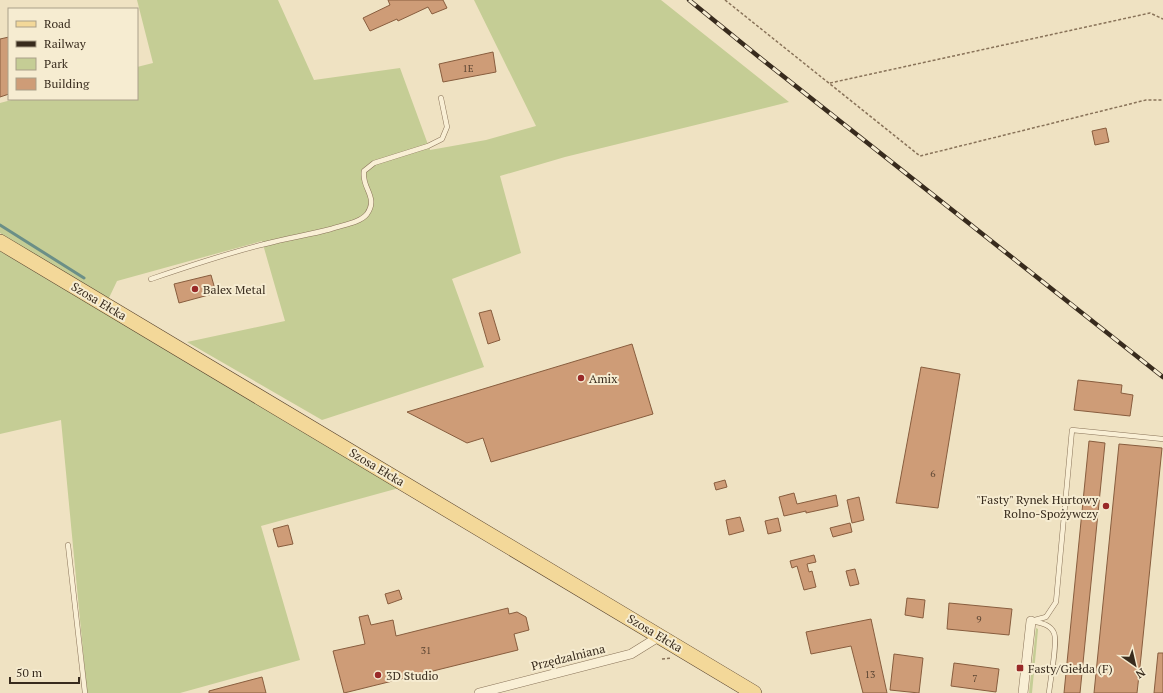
<svg xmlns="http://www.w3.org/2000/svg" width="1163" height="693" viewBox="0 0 1163 693" font-family="'PT Serif',serif">
	<rect width="100%" height="100%" fill="#efe2c2"/>
	<path fill="#c5cd95" d="M137,0h141l36,80 86,-12 30,82 56,-10 50,-14 -62,-126h187l128,102 -224,55 -65,19 21,77 -69,26 32,88 -162,53 -135,-78 98,-21 -23,-80 -145,40 -9,19 -108,-67v-130l15,-4h122v-32l16,-4z
		M0,251l399,237 -138,38 39,134 -120,33h-93l-26,-273 -61,14z
		M1036,628l2,1v1l-6,63h-3z"/>
	<g fill="none" stroke-linecap="round" stroke-linejoin="round">
		<path stroke="#6b8f87" stroke-width="3" d="M0,225l84,53"/>
	</g>
	<path fill="#ce9c77" stroke="#885d3e" d="M388,0h55l4,8 -15,6 -4,-7 -30,14 -1,-2 -27,12 -7,-13 27,-13z
		M9,37v57l-9,3v-58z
		M493,52l3,20 -53,10 -4,-18z
		M1106,128l3,14 -14,3 -3,-14z
		M211,275l5,18 -37,10 -5,-19z
		M491,310l9,30 -12,4 -9,-31z
		M632,344l21,70 -162,48 -8,-24 -16,5 -60,-31z
		M921,367l39,7 -22,134 -42,-5z
		M1078,380l44,5 -1,8 12,2 -3,21 -56,-6z
		M1089,441l16,2 -25,250h-16z
		M1119,444l43,4 -21,209 -4,36h-43z
		M725,480l2,7 -11,3 -2,-7z
		M794,493l3,11 39,-9 2,11 -32,7v-2l-22,5 -5,-19z
		M859,497l5,23 -12,3 -5,-23z
		M740,517l4,14 -15,4 -3,-15z
		M778,518l3,13 -13,3 -3,-13z
		M850,523l2,9 -19,5 -3,-9z
		M288,525l5,19 -15,3 -5,-18z
		M814,555l2,7 -9,2 2,8 3,-1 4,16 -12,3 -7,-24 -5,2 -2,-7z
		M855,569l4,15 -9,2 -4,-15z
		M399,590l3,9 -14,5 -3,-10z
		M907,598l18,2 -2,18 -18,-3z
		M949,603l63,6 -3,26 -62,-6z
		M508,608l1,6 8,-2 9,5 3,13 -15,4 4,16 -174,43 -11,-42 32,-7 -6,-27 9,-2 3,10 22,-5 3,16z
		M871,619l16,74h-24l-12,-47 -40,8 -5,-22z
		M1158,653h5v40h-9z
		M894,654l29,4 -4,35 -29,-3z
		M954,663l45,6 -3,23 -45,-6z
		M262,677l4,16h-57v-2z"/>
	<g fill="none" stroke-linecap="round" stroke-linejoin="round">
		<g stroke="#897359" stroke-width="5.5">
			<path id="lane" d="M151,279c38,-13 76,-26 114,-35 22,-6 44,-9 66,-15 11,-4 29,-6 36,-15 12,-17 -6,-26 -3,-43l10,-8 54,-17 14,-7 5,-12 -6,-29
				M68,545l17,148
				M1031,621l15,-4 10,-15 16,-172 91,9
				M1032,621c8,2 18,3 22,12 4,9 -4,48 -5,60"/>
		</g>
		<g stroke="#897359" stroke-width="10">
			<path id="street" d="M479,693l152,-39 29,-18
				M1023,693l8,-72"/>
		</g>
		<g stroke="#56412d" stroke-width="16">
			<path id="primary" d="M0,242l754,451"/>
		</g>
		<path stroke="#897359" stroke-width="1.5" stroke-dasharray="3 2" stroke-linecap="butt" d="M725,0l195,156 226,-56h17
			M830,83l320,-70 13,6
			M662,659l10,-1"/>
		<use href="#lane" stroke="#f9efd5" stroke-width="4.5"/>
		<use href="#street" stroke="#f9efd5" stroke-width="9"/>
		<use href="#primary" stroke="#f3d899" stroke-width="15"/>
		<g stroke="#382b1d" stroke-width="4.5">
			<path id="rail" d="M689,0l70,57 404,320"/>
		</g>
		<use href="#rail" stroke="#f6ecd1" stroke-width="3" stroke-dasharray="9" stroke-linecap="butt"/>
	</g>
	<g fill="#992928" stroke="#f6ecd1" stroke-width="1.5">
		<circle cx="195" cy="289" r="4"/>
		<circle cx="581" cy="378" r="4"/>
		<circle cx="1106" cy="506" r="4"/>
		<rect x="1016" y="664" width="8" height="8" rx="2"/>
		<circle cx="378" cy="675" r="4"/>
	</g>
	<g text-anchor="middle" dominant-baseline="central" stroke-width="4" stroke-linejoin="round" paint-order="stroke">
		<g font-size="10" fill="#5e4734">
			<text x="468" y="68">1E</text>
			<text x="933" y="473">6</text>
			<text x="979" y="619">9</text>
			<text x="426" y="650">31</text>
			<text x="870" y="674">13</text>
			<text x="975" y="678">7</text>
		</g>
		<g font-size="12" fill="#382b1d" stroke="#f6ecd1" text-anchor="start">
			<text x="203" y="289">Balex Metal</text>
			<text x="589" y="378">Amix</text>
			<text x="1098" y="499" text-anchor="end">"Fasty" Rynek Hurtowy<tspan x="1098" dy="14">Rolno-Spożywczy</tspan></text>
			<text x="1028" y="668">Fasty/Giełda (F)</text>
			<text x="386" y="675">3D Studio</text>
		</g>
		<g font-size="12" fill="#382b1d" stroke="#f6ecd1">
			<text transform="translate(99 301) rotate(31)">Szosa Ełcka</text>
			<text transform="translate(377 467) rotate(31)">Szosa Ełcka</text>
			<text transform="translate(655 633) rotate(31)">Szosa Ełcka</text>
			<text transform="translate(568 657) rotate(-14)">Przędzalniana</text>
		</g>
	</g>
	<rect x="8" y="8" width="130" height="92" fill="#f6ecd1" stroke="#aa9f89"/>
	<rect x="16" y="21" width="20" height="6" fill="#f3d899" stroke="#aa9f89"/>
	<text x="44" y="28" font-size="12" fill="#382b1d">Road</text>
	<rect x="16" y="41" width="20" height="6" fill="#382b1d" stroke="#aa9f89"/>
	<text x="44" y="48" font-size="12" fill="#382b1d">Railway</text>
	<rect x="16" y="58" width="20" height="12" fill="#c5cd95" stroke="#aa9f89"/>
	<text x="44" y="68" font-size="12" fill="#382b1d">Park</text>
	<rect x="16" y="78" width="20" height="12" fill="#ce9c77" stroke="#aa9f89"/>
	<text x="44" y="88" font-size="12" fill="#382b1d">Building</text>
	<g transform="translate(1135 665) rotate(146)" stroke="#f6ecd1" stroke-width="3" paint-order="stroke">
	<path d="M0-3L7 15L0 10L-7 15Z" fill="#382b1d"/>
	<text y="-6" font-size="11" font-weight="bold" text-anchor="middle" fill="#382b1d">N</text>
	</g>
	<path d="M10 677v6h69v-6" fill="none" stroke="#382b1d" stroke-width="2"/>
	<text x="16" y="677" font-size="12" fill="#382b1d" stroke="#f6ecd1" stroke-width="3" paint-order="stroke">50 m</text>
</svg>
